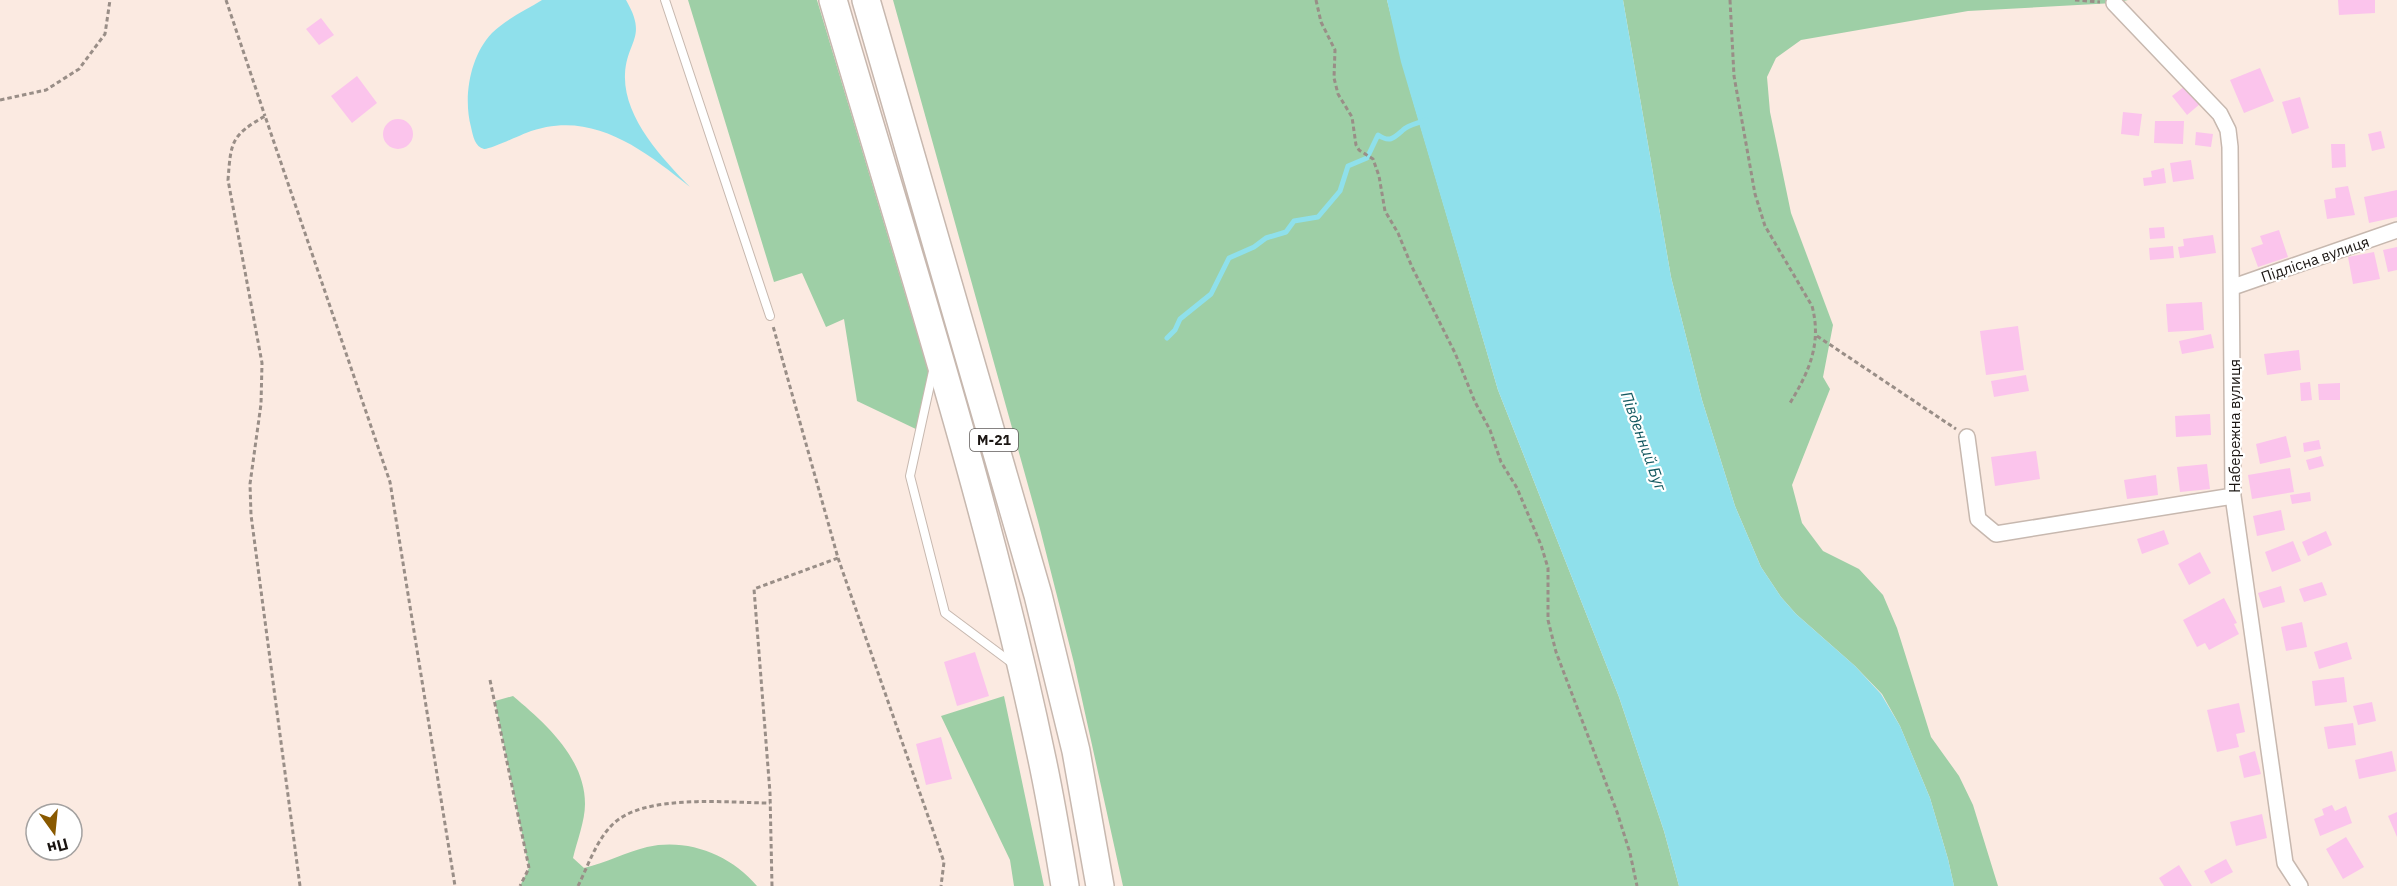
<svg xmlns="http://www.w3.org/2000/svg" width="2397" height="886" viewBox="0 0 2397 886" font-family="'IBM Plex Sans',sans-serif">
	<rect width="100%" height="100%" fill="#fbeae1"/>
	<path fill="#9ecfa6" d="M688,0h129l114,380 -11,51 -63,-30 -13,-82 -18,8 -24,-54 -28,9z
		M893,0h494l22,87 89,303 121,307 45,134 15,55h-556l-49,-223 -36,-142z
		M1623,0h505l-14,3 -146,8 -167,29 -25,18 -9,19 3,35 21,101 42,112 -10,52 7,12 -38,96 10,38 21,28 36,18 24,26 14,33 34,109 28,39 14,29 25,81h-44l-6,-27 -18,-61 -30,-72 -18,-32 -27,-28 -59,-52 -15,-17 -20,-30 -26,-61 -33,-106 -31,-123z
		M513,696c32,27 72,62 72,108 0,17 -8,37 -12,54l11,10c22,-5 42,-16 63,-21 40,-9 83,7 110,39h-237l9,-18 -34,-167z
		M1004,696l40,190h-30l-4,-26 -69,-144z"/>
	<path fill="#8fe0eb" d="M542,0h84c22,38 1,40 -1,74 -2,43 37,84 65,113 -48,-38 -99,-79 -164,-54 -8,3 -37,17 -42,16 -9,-2 -11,-13 -13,-22 -8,-30 -1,-71 21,-94 14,-14 34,-23 50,-33z
		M1387,0h236l48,277 31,123 33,106 26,61 20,30 15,17 59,52 26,28 19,32 30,72 18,61 6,27h-275l-15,-55 -45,-134 -121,-307 -97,-328z"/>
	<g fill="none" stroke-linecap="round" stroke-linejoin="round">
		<path stroke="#8fe0eb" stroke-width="5" d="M1167,338l8,-8 5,-11 31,-25 18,-36 25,-11 12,-9 20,-6 8,-11 24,-4 22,-26 8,-25 19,-8 11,-23c12,8 16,3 25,-5 5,-5 16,-7 23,-10"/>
	</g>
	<path fill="#fbc4ec" d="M2338,0h37v13l-36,2z
		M321,18l13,17 -15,10 -13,-16z
		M2260,68l14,33 -30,12 -14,-33z
		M357,76l20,27 -25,20 -21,-27z
		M2185,86l15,18 -13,11 -15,-19z
		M2300,97l9,31 -17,6 -10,-32z
		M2123,112l19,2 -3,22 -18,-2z
		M383 134a15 15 0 1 1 30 0a15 15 0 1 1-30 0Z
		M2155,121h29l-1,23 -29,-1z
		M2381,131l4,17 -13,3 -4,-17z
		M2196,132l17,2 -2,13 -16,-2z
		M2331,144h14l1,23 -14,1z
		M2191,160l3,19 -21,3 -3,-19z
		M2164,168l2,15 -22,3 -1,-8 9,-1 -1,-6z
		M2348,186l7,29 -28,4 -3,-19 12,-2 -1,-10z
		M2397,190v27l-28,6 -5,-26z
		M2164,227l1,11 -15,1 -1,-11z
		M2279,230l9,27 -30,10 -7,-19 12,-4 -3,-8z
		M2213,235l3,18 -36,5 -2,-11 6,-1 -1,-7z
		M2173,246l1,12 -24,2 -1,-12z
		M2397,247v23l-9,2 -5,-22z
		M2374,252l6,27 -27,5 -5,-27z
		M2202,302l2,28 -36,2 -2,-28z
		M2018,326l6,44 -38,5 -6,-44z
		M2211,334l3,14 -32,6 -3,-13z
		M2299,350l2,20 -34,5 -3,-21z
		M2026,375l3,16 -35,6 -3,-16z
		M2310,382l2,18 -11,1 -1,-18z
		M2340,383v17h-21l-1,-16z
		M2210,414l1,21 -35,2 -1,-21z
		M2286,436l5,21 -31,7 -4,-20z
		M2319,440l2,9 -17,3 -1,-9z
		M2036,451l4,28 -45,7 -4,-29z
		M2321,456l3,10 -15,4 -3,-10z
		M2207,464l3,25 -30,3 -3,-25z
		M2290,468l4,24 -42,7 -4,-24z
		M2156,475l2,20 -31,4 -3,-19z
		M2310,492l1,9 -19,3 -2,-9z
		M2281,510l4,20 -28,6 -4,-20z
		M2164,530l5,14 -27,10 -5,-15z
		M2326,531l6,14 -24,11 -6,-14z
		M2293,541l8,20 -29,11 -7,-20z
		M2200,552l11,21 -22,12 -11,-21z
		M2322,582l5,13 -23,7 -5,-13z
		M2281,586l4,16 -22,6 -5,-15z
		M2224,598l13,25 -3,1 5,10 -30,16 -4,-7 -8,4 -14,-27z
		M2302,622l5,25 -21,4 -5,-24z
		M2347,642l5,17 -33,10 -5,-17z
		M975,652l14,44 -32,10 -13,-44z
		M2344,677l3,25 -32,4 -3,-25z
		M2372,702l4,19 -18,4 -5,-19z
		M2239,703l6,29 -9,2 3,13 -22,5 -10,-42z
		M2353,723l3,22 -28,4 -4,-22z
		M941,737l11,42 -26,6 -10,-41z
		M2255,751l6,23 -17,4 -5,-22z
		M2392,751l4,20 -37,8 -4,-19z
		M2332,805l3,6 11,-5 6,17 -32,13 -6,-17 10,-4 -2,-6z
		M2397,812v25l-9,-21z
		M2262,814l5,24 -31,8 -6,-24z
		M2346,837l18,30 -21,12 -17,-30z
		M2226,859l7,13 -22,12 -7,-13z
		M2179,865l13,21h-28l-5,-8z"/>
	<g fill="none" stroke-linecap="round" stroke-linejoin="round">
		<g stroke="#c7b8af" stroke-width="10">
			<path id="lane" d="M665,0l105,316
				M933,371l-23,105 35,137 67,50"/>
		</g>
		<g stroke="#c7b8af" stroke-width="18">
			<path id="street" d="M2114,3l106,111 8,16 2,17 3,349 52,367 15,23
				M2233,287l164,-57
				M1967,437l11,82 18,15 237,-38"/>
		</g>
		<g stroke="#c7b8af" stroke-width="30">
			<path id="highway" d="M833,0c73,250 156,504 209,759 9,42 16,85 23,127
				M866,0l172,595 38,156 24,135"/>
		</g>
		<path stroke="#998e87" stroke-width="3" stroke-dasharray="4.5 3" stroke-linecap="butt" d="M226,0l39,116
			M1316,0l5,22 14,28 -1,28 4,16 14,23 4,28 3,5 14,9 6,17 6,35 13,22 14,34 43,86 20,49 15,28 11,32 16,26 24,57 7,23v52l8,32 61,160 13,41 7,33
			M1730,0l4,76 21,118 10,32 47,80c10,37 -3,66 -22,97
			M2075,0l25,2
			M0,100l46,-10 33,-21 26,-35 5,-34
			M1817,336l139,93
			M838,558l106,304 -3,24
			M490,680l39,188 -9,18
			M300,886l-49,-371 -1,-31 11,-80 1,-41 -34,-183c3,-39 3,-44 37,-64l125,366 65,404
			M578,886c10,-20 18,-45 34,-61 31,-32 116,-22 158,-22
			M772,886l-2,-93 -16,-204 84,-31 -65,-232"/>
		<use href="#lane" stroke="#fff" stroke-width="8"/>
		<use href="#street" stroke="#fff" stroke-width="15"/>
		<use href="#highway" stroke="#fff" stroke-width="27"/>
	</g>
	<g text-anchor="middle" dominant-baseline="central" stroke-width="4.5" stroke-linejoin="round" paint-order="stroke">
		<rect fill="#fff" stroke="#5f5b59" stroke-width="1.5" x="970" y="429" width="48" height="22" rx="4.5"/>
		<g font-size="14" font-weight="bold" fill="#1a1512">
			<text x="994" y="440">М-21</text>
		</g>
		<g font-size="15" fill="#1a1512" stroke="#fff">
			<text transform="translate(2315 259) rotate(-19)">Підлісна вулиця</text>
			<text transform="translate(2234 426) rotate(-90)">Набережна вулиця</text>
		</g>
		<g font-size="16" font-style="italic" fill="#145961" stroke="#fff">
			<text transform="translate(1644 441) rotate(70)">Південний Буг</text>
		</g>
	</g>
	<g transform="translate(54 832) rotate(165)"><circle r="28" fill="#ffffff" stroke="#a3a1a0" stroke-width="1.5"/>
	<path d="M0-4.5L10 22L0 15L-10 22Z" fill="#895900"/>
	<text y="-9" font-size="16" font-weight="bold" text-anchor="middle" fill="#1a1512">Пн</text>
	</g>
</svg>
